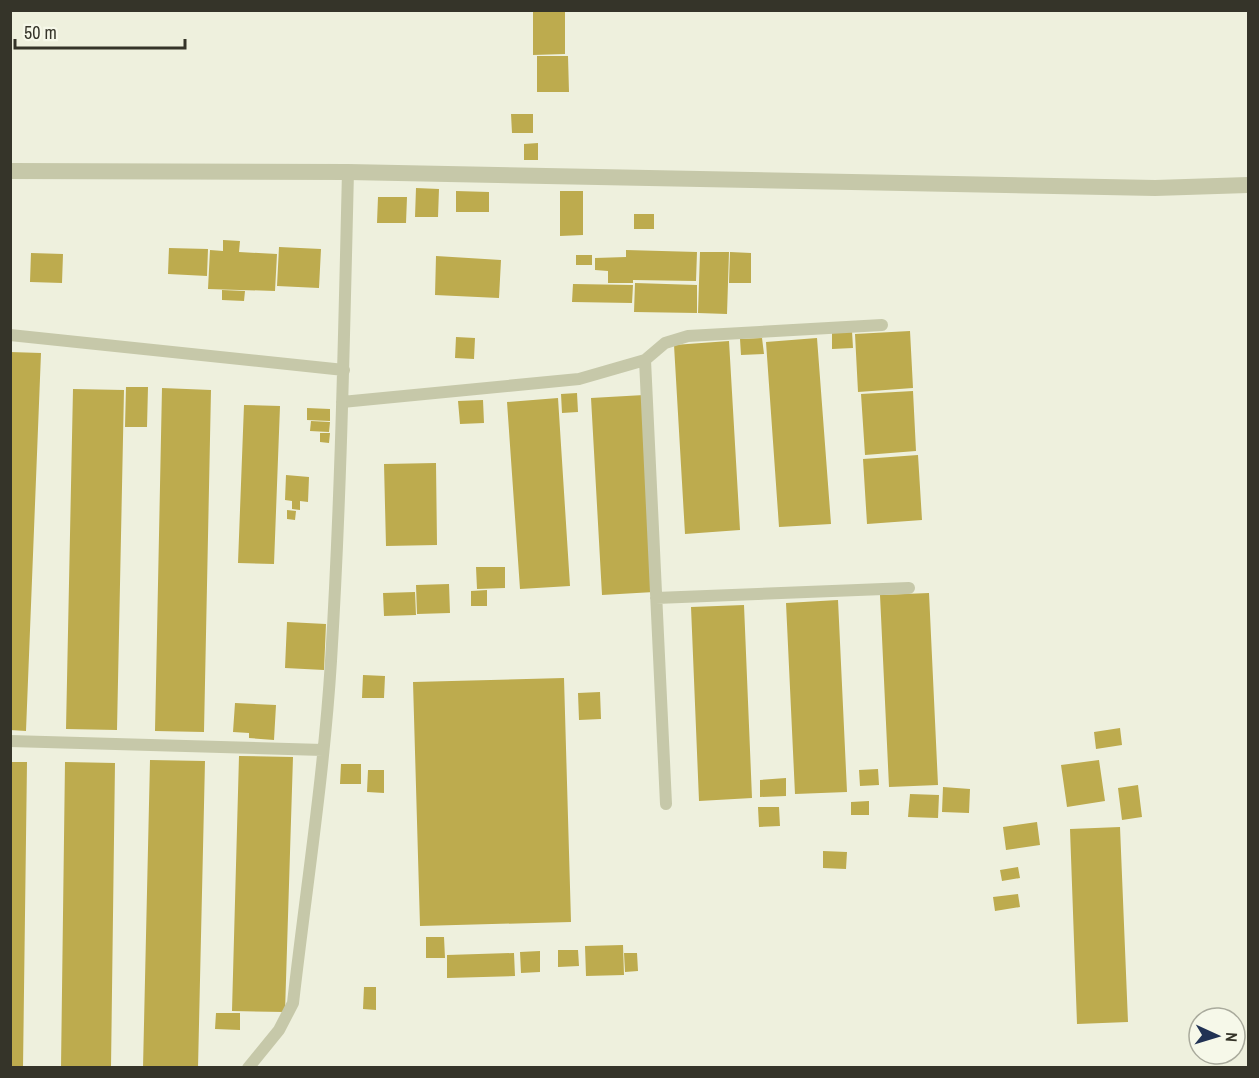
<svg xmlns="http://www.w3.org/2000/svg" width="1259" height="1078" viewBox="0 0 1259 1078" font-family="'Archivo Narrow',sans-serif">
	<rect width="100%" height="100%" fill="#eef0dd"/>
	<path fill="#bdab4e" d="M533,10h32v44l-32,1z
		M537,56h31l1,36h-32z
		M511,114h22v19h-21z
		M538,143v17h-14v-16z
		M416,188l23,1 -1,28h-23z
		M456,191l33,1v20h-33z
		M560,191h23v44l-23,1z
		M378,197h29l-1,26h-29z
		M634,214h20v15h-20z
		M223,240l17,1 -1,11 38,2 -2,37 -67,-2 2,-39 13,1z
		M279,247l42,2 -2,39 -42,-2z
		M169,248l39,1 -1,27 -39,-2z
		M626,250l71,2 -1,29 -63,-1v3h-25v-12l-13,-1v-12l31,-1z
		M700,252h29l-2,62 -29,-1z
		M730,252l21,1v30h-22z
		M31,253l32,1 -1,29 -32,-1z
		M576,255h16v10h-16z
		M436,256l65,4 -2,38 -64,-3z
		M635,283l62,2v28l-63,-1z
		M573,284l60,1 -1,18 -60,-1z
		M222,290l23,1 -1,10 -22,-1z
		M852,331l1,17 -21,1v-17z
		M910,331l3,57 -55,4 -3,-58z
		M456,337l19,1 -1,21 -19,-1z
		M762,338l2,16 -23,1 -1,-16z
		M817,338l14,186 -52,3 -13,-185z
		M729,341l11,189 -55,4 -11,-189z
		M10,352l31,1 -15,378 -16,-1z
		M126,387h22l-1,40h-22z
		M162,388l49,2 -7,342 -49,-1z
		M73,389l51,1 -7,340 -51,-1z
		M913,391l3,60 -51,4 -4,-61z
		M577,393l1,19 -16,1 -1,-19z
		M644,395l10,197 -52,3 -11,-197z
		M558,398l12,188 -50,3 -13,-187z
		M483,400l1,23 -24,1 -2,-23z
		M244,405l36,1 -6,158 -36,-1z
		M307,408l23,1v12l-23,-1z
		M311,421l19,1 -1,10 -19,-1z
		M320,433h10l-1,10 -9,-1z
		M918,455l4,65 -55,4 -4,-65z
		M436,463l1,82 -51,1 -2,-82z
		M286,475l23,2 -1,25 -8,-1v9l-8,-1v-8l-7,-1z
		M287,510l9,1 -1,9 -8,-1z
		M476,567h29v21l-28,1z
		M449,584l1,29 -33,1 -1,-29z
		M487,590v16h-16v-15z
		M415,592l1,23 -32,1 -1,-23z
		M929,593l9,192 -49,2 -9,-192z
		M838,600l9,192 -52,2 -9,-191z
		M744,605l8,193 -53,3 -8,-194z
		M287,622l39,2 -2,46 -39,-2z
		M363,675l22,1 -1,22h-22z
		M564,678l7,244 -151,4 -7,-244z
		M600,692l1,27 -22,1 -1,-27z
		M235,703l41,2 -2,35 -25,-2v-5l-16,-1z
		M1120,728l2,17 -26,4 -2,-17z
		M239,756l54,1 -8,255 -53,-1z
		M150,760l55,1 -7,307h-55z
		M1099,760l6,41 -38,6 -6,-42z
		M10,762h17l-4,306h-13z
		M65,762l50,1 -4,305h-50z
		M341,764h20v20h-21z
		M878,769l1,16 -19,1 -1,-16z
		M368,770h16v23l-17,-1z
		M786,778v18l-26,1v-17z
		M1138,785l4,32 -20,3 -4,-32z
		M943,787l27,2 -1,24 -27,-1z
		M910,794l29,1 -1,23 -30,-1z
		M869,801v14h-18v-13z
		M758,807h21l1,19 -21,1z
		M1037,822l3,23 -34,5 -3,-23z
		M1120,827l8,195 -51,2 -7,-195z
		M823,851l24,1 -1,17 -23,-1z
		M1018,867l2,11 -18,3 -2,-11z
		M1018,894l2,13 -25,4 -2,-14z
		M426,937h18l1,21h-19z
		M623,945l1,30 -38,1 -1,-30z
		M558,950h20l1,16 -21,1z
		M540,951v21l-19,1 -1,-21z
		M514,953l1,23 -68,2v-23z
		M624,953h13l1,18 -13,1z
		M364,987h12v23l-13,-1z
		M216,1013h24v17l-25,-1z"/>
	<g fill="none" stroke-linecap="round" stroke-linejoin="round">
		<path stroke="#c6c8a9" stroke-width="12" d="M10,335l334,35
			M645,360l21,444
			M342,402l237,-23 66,-19 20,-17 23,-7 194,-11
			M656,598l253,-10
			M10,741l313,9
			M248,1068l31,-38 14,-27c13,-114 31,-228 38,-342 10,-163 13,-326 17,-489"/>
		<path stroke="#c6c8a9" stroke-width="16" d="M10,171l338,1 807,16 93,-3"/>
	</g>
	<rect width="1259" height="1078" fill="none" stroke="#353429" stroke-width="24"/>
	<g transform="translate(1217 1036) rotate(94)"><circle r="28" fill="#f6f8e9" stroke="#a9aa9c" stroke-width="1.5"/>
	<path d="M0-4.5L10 22L0 15L-10 22Z" fill="#213254"/>
	<text y="-9" font-size="16" font-weight="bold" text-anchor="middle" fill="#353429">N</text>
	</g>
	<path d="M15 39v9h170v-9" fill="none" stroke="#353429" stroke-width="3"/>
	<text x="24" y="39" font-size="18" fill="#353429" stroke="#f6f8e9" stroke-width="4.5" paint-order="stroke">50 m</text>
</svg>
